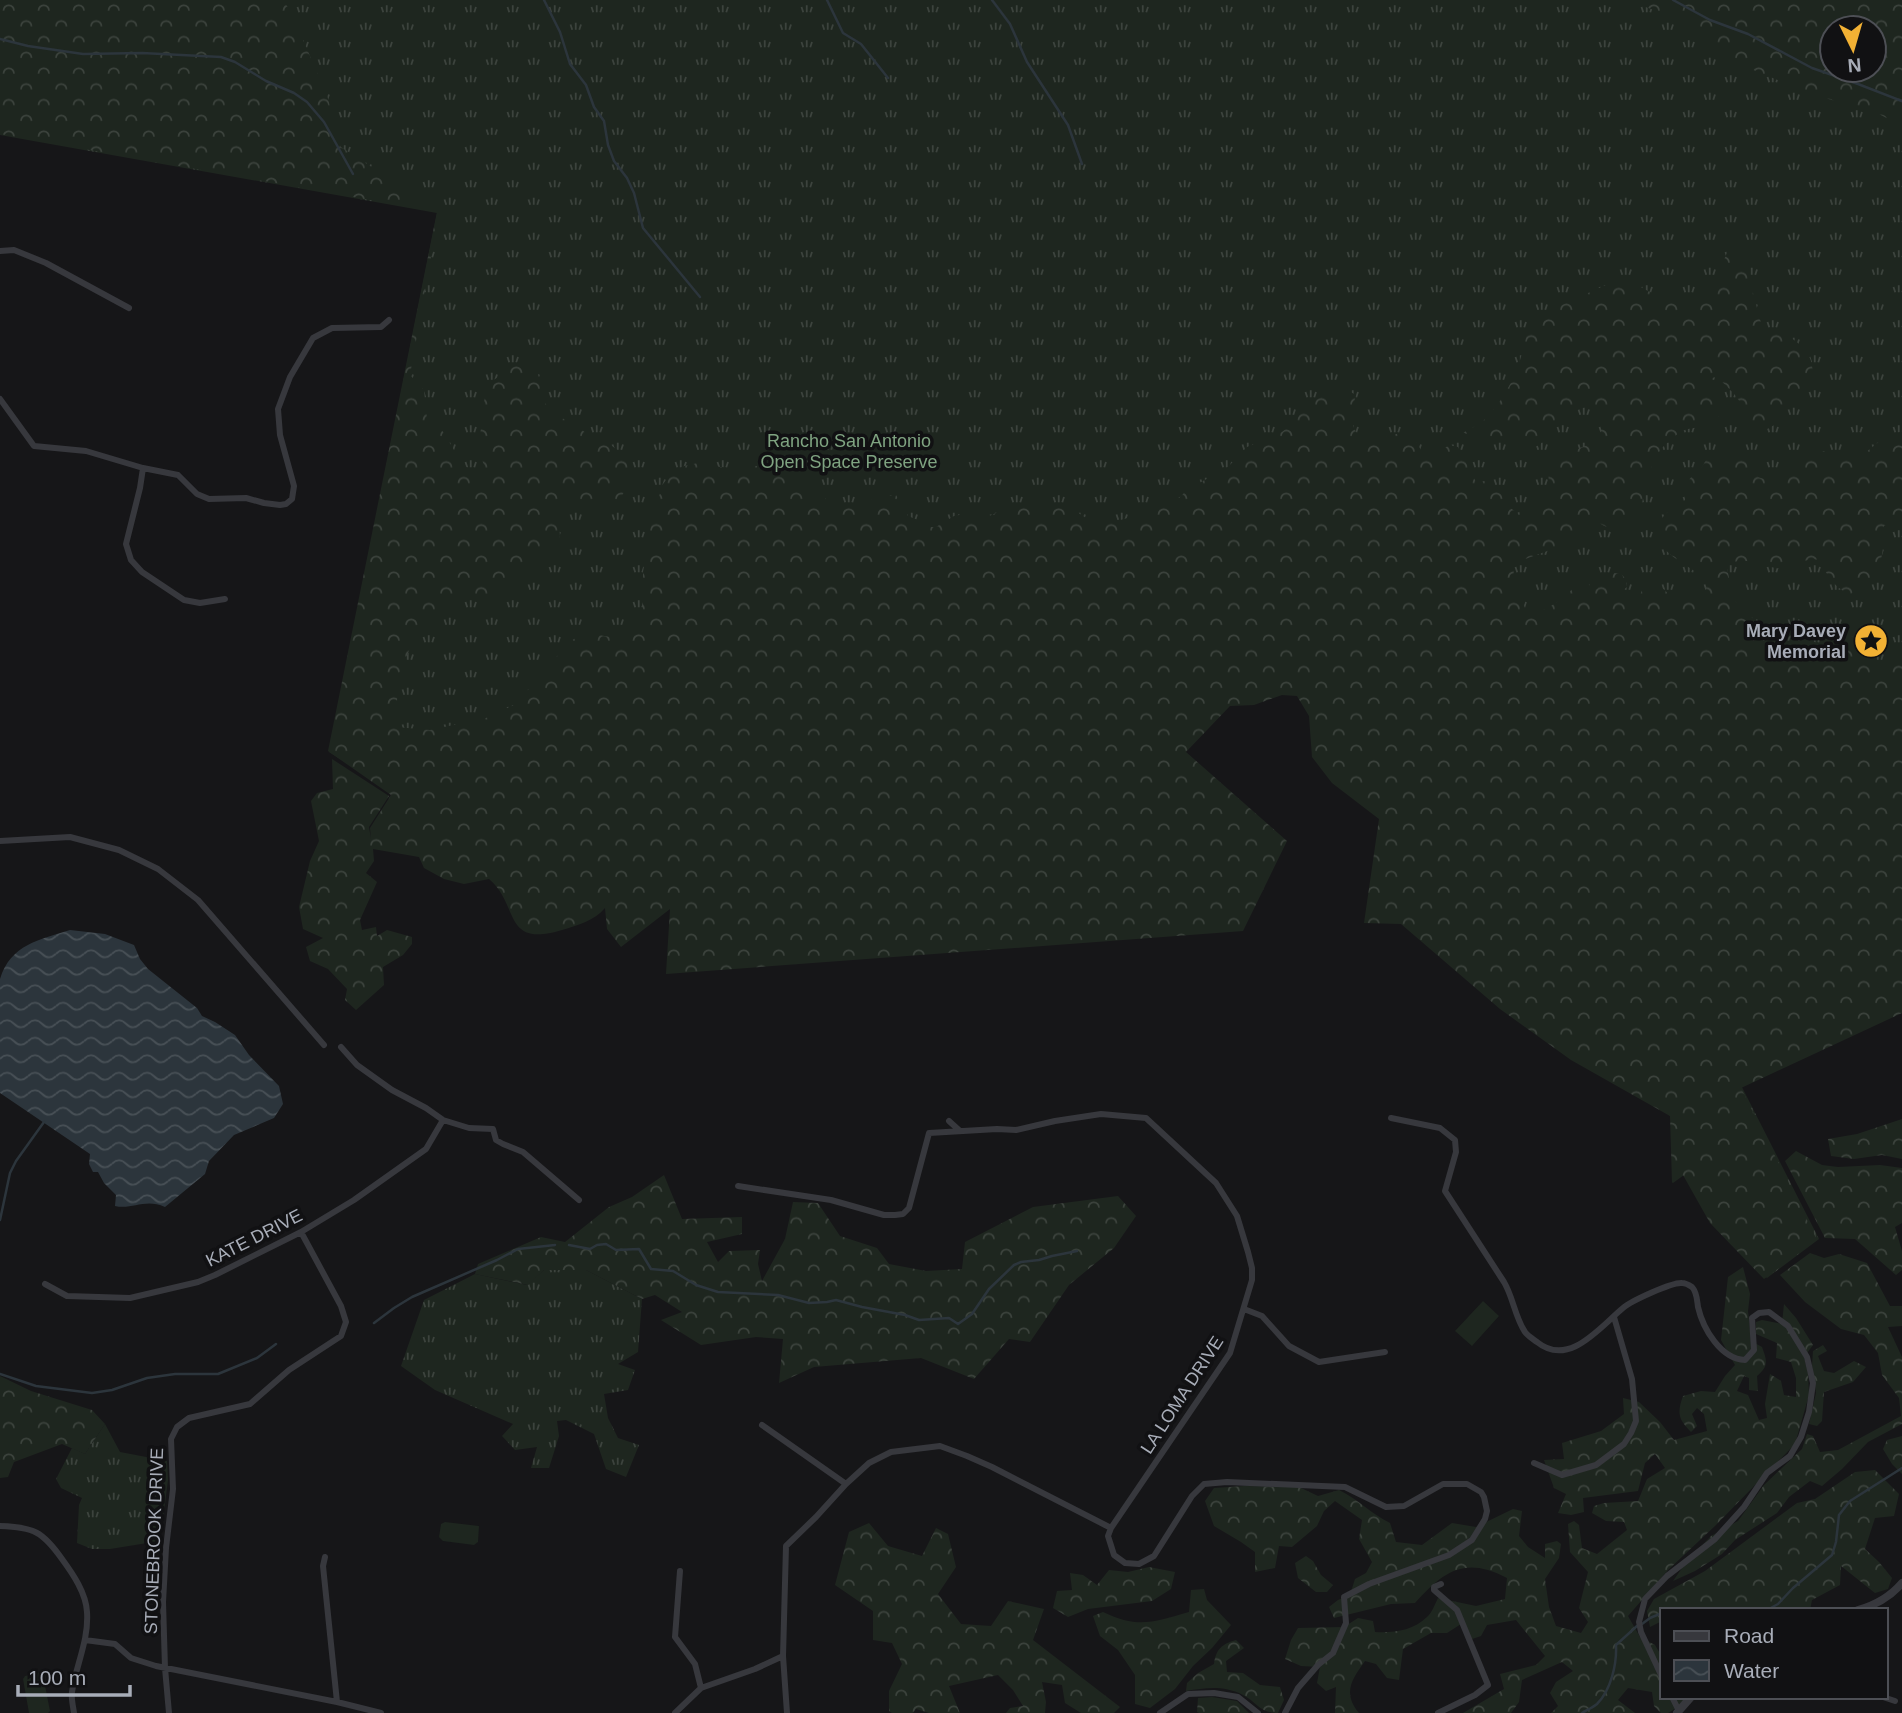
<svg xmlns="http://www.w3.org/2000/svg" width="1902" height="1713" viewBox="0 0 1902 1713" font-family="Arial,sans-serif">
	<defs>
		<pattern id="grass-tufts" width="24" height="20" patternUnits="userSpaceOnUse" patternTransform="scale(1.75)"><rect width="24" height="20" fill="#1e261f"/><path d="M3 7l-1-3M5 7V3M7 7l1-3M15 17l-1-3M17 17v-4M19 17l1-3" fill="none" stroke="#3c433d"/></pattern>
		<pattern id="forest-crowns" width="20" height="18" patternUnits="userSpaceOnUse" patternTransform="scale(1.75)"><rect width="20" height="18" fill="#1e261f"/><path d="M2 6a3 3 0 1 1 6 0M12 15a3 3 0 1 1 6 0" fill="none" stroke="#3c433d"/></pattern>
		<pattern id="water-waves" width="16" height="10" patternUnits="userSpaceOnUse" patternTransform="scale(1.75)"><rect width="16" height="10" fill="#2c353c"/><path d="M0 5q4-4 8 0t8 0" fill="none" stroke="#485056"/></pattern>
	</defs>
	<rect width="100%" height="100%" fill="#161618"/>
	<path fill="url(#grass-tufts)" fill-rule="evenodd" d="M0,0h1902v871l-257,25 174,343 -52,39 -55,-54 -28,-49 -11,8 -2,-66 -288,-299 -70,-109 -14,-15 -16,-2 -53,12 -555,200 -69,3 -105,-22 -105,-90 -67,-43 108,-539 -437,-78zM1832,28h42v42h-42z
		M544,1270h42l56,29 -4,53 -20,12 17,6 -7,20 -24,4 4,24 10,20 21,7 -13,32 -20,-8 -12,-35 -28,-14 -9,1 2,15 -10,32h-18l6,-21 -22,3 -13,-14 11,-12 -78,-34 -34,-24 23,-66 51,-26 52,11z
		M105,1424l15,28 47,9 1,19 -9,70 -12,-7 -37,6h-18l-15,-6 2,-38 3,-7 -21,-10 -5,-9 16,-31 13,6z"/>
	<path fill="url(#forest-crowns)" fill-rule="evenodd" d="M0,0h281l8,8 38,87 14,52 98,64 -29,164 14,15 3,29c18,9 19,19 29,34 5,8 12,15 17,23l13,-4 -5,-16 -1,-20 6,-50 38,-29 13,15 8,21v10l6,9 29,16 10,9 22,9 15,11 8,16 -15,26 -14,5 -40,2 -8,7 2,23 -6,14 -57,41 -53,17 -20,8 -26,60 -2,51 34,3 56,-12 30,-14 54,-63 17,-8 29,5 19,-6 8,-16v-44l9,-54 11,-34 9,-11 12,-7 14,-3 39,7 16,-4h14l12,6 18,3c7,9 10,8 19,14 9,6 11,16 22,19l47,-12 11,-1 12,21 15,6 6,5h7l18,-11 10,-2 23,3 27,-12 17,-5 19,7 21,1 21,14 7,1 16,-1 59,-19 14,-14 39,-21 20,-21 35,-15 14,-12 10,-16 24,-11 17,-3 9,5c-5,18 -8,28 5,44l13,1 30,-8 12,9 7,13 10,3 16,-12 9,2 18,35 9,-1 15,7 8,18 9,7c8,-5 22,-8 28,-15 9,-11 -2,-26 8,-36 15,-14 53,-14 49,-43 -1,-8 -5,-11 -13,-14 -28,12 -33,14 -49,40l-6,2 -27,-5h-17l-16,-7 -11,-2c7,-5 17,-8 23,-15 24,-24 38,-60 42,-94l16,-11 75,-34 13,3 30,17 17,4 18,-5 9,-3 7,-8 15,-37c9,-3 17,-3 23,5l-2,23 12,45 2,5c7,2 16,3 22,6 36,21 34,44 9,73l-18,-3 1,19c-10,7 -15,10 -27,5 -7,-27 -13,-32 -33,-51l-6,1c0,14 14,24 9,35 -9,21 -16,12 -32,16 -7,1 -16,9 -22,15 -9,8 -11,18 -17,28 -3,5 -4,4 -6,9 -1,6 0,11 0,17 -1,9 -6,17 -11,25 -18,8 -23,7 -39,-4l-7,3v12l-8,8 -17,12 -11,-4 -33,12 -3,5 -1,15 13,15 -2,8 1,5 7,4c17,-4 37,-19 47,-33l8,1 5,6 5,1 7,-15c13,-2 22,-2 23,13l-5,4 -3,5 3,4 11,1 6,-4 6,-13c15,-4 18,7 29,14l11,-6 6,3 4,5h6l3,-2 3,-16c-14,-18 -68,-33 -44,-65 6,-8 15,-11 22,-17 1,-12 1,-24 14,-27l10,-19c12,5 25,2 37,0l8,6 4,17c24,10 27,-14 44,-21 7,-3 16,-4 24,-5l16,8 19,-3 19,-15 22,-10v95l-12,-3 -6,3c0,25 -2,46 -21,65l-7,-1 -5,4c-17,-5 -24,-20 -32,-34 -14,-4 -29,10 -43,8 -15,-2 -35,-14 -49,-2l4,25 4,10c9,5 11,13 19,18 6,5 10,5 15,12l10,-3 4,3c6,-1 11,-4 18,-1 8,3 22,30 31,7h29l11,11 3,9 5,8 17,-9 5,-11v368l-161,75 76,152 -53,39 -54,-56 -27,-48 -11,8 -2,-67 -99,-56 -71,-51 -99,-85 -37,-1 15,-104 -47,-36 -20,-26 -3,-41 -12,-20 -15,-1 -28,10 -24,1 -44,46 101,89 -44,90 -577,43 4,-65 -49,38 -14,-18 -2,-21c-11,13 -27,17 -43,22 -60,18 -42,-25 -73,-51l-25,5 -20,-5 -20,-11 -5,-11 -46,-8 1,12 -8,12 11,9 -17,38 2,10 14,-3 1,9 10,-6 25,7v7l-9,11 -20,12 1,18 -28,25 -11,-10 2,-11 -19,-20 -18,-8 -4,-14 17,-9 -20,-9 -4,-22 11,-46 9,-20 -8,-40 6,-8 16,-4 -1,-30 57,37 -20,31 2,12 -1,-11 21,-33 -63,-44 109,-539 -437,-78z
		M1626,0h276v126l-27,-14 -61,-17 -63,-26 -86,-55zM1832,28h42v42h-42z
		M1902,1119v40l-20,-4 -28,4 -23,-3 -3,-17 29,-5z
		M1796,1151l26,14 16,2 42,-2 22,3v55l-7,4 7,24v19l-6,5 -41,-36 -30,-1 -40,-77z
		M664,1175l18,44 60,-2v17l-35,8 11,20 11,-11 31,-1 -2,14 4,17 23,-42 8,-37 25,1 22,33 37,12 12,16 37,7 36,-2 3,-27 68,-35 85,-11 18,20 -22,32 -45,37 -39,57 -21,-3 -35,40 -53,-21 -107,9 -35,16 4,-44 -27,-2 -55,8 -40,-25 21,-8 -27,-17 -13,4 -56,-29h-42l-16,15 -53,-11 3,-10 63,-27 24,5 44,-35 23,-10z
		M1810,1253l14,5 15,-4 28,9 23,43h12v20l-14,1 14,30v67l-34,18 -26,27 -20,17 -12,-5 -21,16 -12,16 -42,27 -13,14 -27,17 -22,10 14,-20 24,-25 27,-15 26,-36 38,-36 5,-15 6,2 7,16 18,-2 63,-34 -2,-18 -17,-23 -4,-22 -14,-18 -23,-6 -36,-27 -25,-27z
		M1743,1267l7,27 -2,17 3,30 11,6c5,14 7,19 -5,29l1,15 -9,-1v-12l-5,-2 -7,15 11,4 11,25 8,-2 -2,-14 5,-30 11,7 3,14 12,2v-19l-5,-16 -15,-4 1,-15 -21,-9v-12l6,-2 20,4 2,-20 12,14 17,27 -9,12 4,16 1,22 -14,49 -80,82 -47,44 -40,46 12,21 15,8 7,12v40h24v5l-18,11h-7l-7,-7 -2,-14 -24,-4 -10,12 17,13h-84l7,-7 -8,-13 6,-11 17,-11 -11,-9 -40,18 -3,22 -8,11h-48l41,-24 -4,-15 36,-9 9,-9 -29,-36 -29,5 -6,11 -9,3 -11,-15 -14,9h-16l-28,16 -4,31 -12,-2 -11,-14 -11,-3c-13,18 -23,32 -6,52h-24l1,-26 -10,4 -9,-8 3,-16 -19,-1 -16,-7 6,-19 7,-12 46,-1 14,-9 15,3 2,11c18,1 38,-1 52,-15 5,-4 8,-13 11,-19l38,8 29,-7 2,-21c-42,-22 -63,-7 -92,25l-24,1 -57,14 -5,-11 9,-7 12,-5 5,-16 11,-6 6,-11 -13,-23 3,-19 -27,-19 -11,10 -7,15 -25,21 -13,-1 -4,22 -20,4v-20l-14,-10 -27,-16 -9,-25 9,-13 30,-2 55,1 19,9 21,-6c19,9 32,24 51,33l6,19 26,3 30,-22 24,4 37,-18 9,2 -3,25 9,11 17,11v-14l12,-3 4,3 -2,14 -14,21 4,28 7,19 25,7 7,-11 -9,-14 9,-36 -18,-20 -2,-28 6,-3 5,4 3,23 15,6 30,-24 -3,-8 -18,-1 -14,-8 2,-7 10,-3 34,-2 9,-22 18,-11 -10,-14 -10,9 -7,28 -55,7 1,14 -13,3 -13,-2 8,-19 -12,-6 -10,-28 20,-1 -2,-16 39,-12 23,-17 -1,-16 16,4 21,20 14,18 33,-9 -3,-17 -7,-6 -5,6 5,12 -6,6c-13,-13 -14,-19 -8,-36l18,-5 14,1 10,-16 10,-11 -14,-25 7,-63z
		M1823,1345l4,6 -9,5 6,15 10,2 20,-12 12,6 -13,15 -29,10 -2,29 -5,5 -8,-2 7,-31 -4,-27 1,-15z
		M0,1376l31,15 61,19 13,14 -20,30 -23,-10 -48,18 -6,15 -8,1z
		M1902,1436v38l-10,-10 -9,-15 4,-9z
		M1875,1470l24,24 -5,22 -19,2 -10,31 14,13 13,16 -4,11 -13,4 -34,-27 -1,19 -28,15 -2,10h-148v11l-12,6 -3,-16 7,-12 51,-28 92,-68 18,-4 40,-27z
		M869,1523l19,23 34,10 14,-28 12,6 8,33 -18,27 23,30 30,2 17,-25 36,8 -11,31 87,67 -6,6h-33l-16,-10 -3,-18 -20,-3 4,20 -1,11h-39l4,-5 13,-2 -10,-16 -15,-15 -49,11 11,27h-31l-13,-4 -3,4h-21l-3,-2v-20l13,-27 -10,-21 -19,-3v-29l-38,-26 14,-53z
		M1306,1556l7,5 8,14 12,10 -6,7h-11l-18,-14 -3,-15z
		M1149,1567l26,5 -4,17 -19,12 -64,8 -20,8 -15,-9 4,-17 15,-1 -2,-17 13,2 14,10 12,-15 19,2z
		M1204,1589l3,11 24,25 -19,23 -19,18 -18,23 -25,19 -15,-4v-29l-17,-25 -18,-14 -7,-20 10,-4c35,17 51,10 86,0l2,-22z
		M1236,1640l8,8 -18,13 1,11 16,1 17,12 20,2 4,13 -6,13c-19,0 -21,-11 -35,-18 -20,-10 -37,-7 -57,-4l1,-8 11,-10 16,-9c2,-15 8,-20 22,-24z
		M1212,1697l25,4 12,12h-50l-2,-1 1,-14z"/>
	<path fill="#1e261f" d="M1483,1301l16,15 -27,30 -17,-15z
		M445,1522l34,4 -1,16 -4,3 -31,-4 -4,-4 2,-13z
		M40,1673l3,2 7,36 -2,2h-19l-6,-34 2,-3z"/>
	<path fill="url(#water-waves)" d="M70,930l35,4 29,11 6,14 8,10 49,39 5,8 13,6 20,13 14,20 30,31 4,18 -9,14 -40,17 -25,26 -4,13 -40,33c-20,-9 -33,3 -50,-1l1,-11 -12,-12 -6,-11h-5l-4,-8 1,-10 -90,-61v-114c11,-35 39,-39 70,-49z"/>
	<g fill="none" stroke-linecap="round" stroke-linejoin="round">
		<path stroke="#2c353c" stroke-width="2.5" d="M544,0l16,32 10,32 16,21 8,22 10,14 4,24 6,16 13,17 7,15 9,35 57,69
			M827,0l16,33 18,11 27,34
			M992,0l18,24 17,38 41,63 14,39
			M1673,0l37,20 38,14 64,34 46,16 44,17
			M0,39l28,7 55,8 59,-1 79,4 14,5 31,19 28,12 13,9 17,20 29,52
			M0,1220l10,-47 6,-12 28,-39
			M569,1245l21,4 7,-4 9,-1 10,6 23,-1 12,20 22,2
			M673,1271l23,14 22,7 60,3 31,8 18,-1 9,-2 26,7 43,8 14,5 30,-2 9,6 14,-10 17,-25 25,-24 7,-3 18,-2 13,-4 25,-5
			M374,1323l20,-15 18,-11 85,-37 21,-11 37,-4
			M0,1374l36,12 56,7 20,-3 35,-12 28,-4h43l39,-16 19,-14
			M1686,1610h11
			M1767,1610l11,-6 15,-16 39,-33 4,-13 3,-27 11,-14 52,-33
			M1642,1624l8,-6 12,-5
			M1582,1713c5,-3 10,-5 15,-9 14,-14 20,-40 19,-59l21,-19"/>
		<path stroke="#37383d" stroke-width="6" d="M0,251l14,-1 32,13 83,45
			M0,399l34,47 52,5 57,17 35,7 19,19 12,5 37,-1 18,5 16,2 6,-1 6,-5 2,-13 -14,-51 -2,-26 12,-32 23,-39 19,-10 49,-1 8,-7
			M143,468l-3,20 -14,56 5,16 11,12 42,28 16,3 25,-4
			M0,841l70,-4 49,13 39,19 40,31 126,145
			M341,1047l16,18 35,25 34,18 17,12 26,8 24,1 3,11 7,4 20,8 56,48
			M1391,1118l49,10 15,12 1,12 -11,39 59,91c9,15 11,35 21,50 3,4 8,7 12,10 32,26 63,-15 86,-34 8,-7 49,-26 59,-25 3,0 7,2 10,4 5,5 5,13 6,20 5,22 23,52 47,53l9,-10 -2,-32 7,-5 10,-1 19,14 19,31 6,26 -4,29 -8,25 -11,19 -23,17 -23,34 -29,32 -48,37 -22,23 -6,23 2,10 21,45
			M949,1121l11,10
			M738,1186l93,14 53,15h11l8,-1 6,-6 20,-75 68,-4 19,1 39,-9 46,-7 45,4 70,65 21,33 11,36 4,16v12l-22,73 -119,175 -3,8 6,19 11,8 14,1 15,-8 38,-60 12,-12 23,-2 118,5 41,20 18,-1 39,-22h24l14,8 3,5 3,14 -2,8 -13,21 -23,15 -80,29 -25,13 2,26 -13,30 -15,12 -20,23 -13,25
			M45,1284l22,12 63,2 68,-16 17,-7 86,-43 53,-32 72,-51 17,-29
			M1244,1309l18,7 27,30 30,16 66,-10
			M762,1425l84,59
			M1534,1463l28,12 34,-10 28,-21 7,-11 5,-12 -4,-42 -18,-62
			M0,1526c34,1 43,6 62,33 11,15 24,34 25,53 2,28 -11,53 -15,80 -1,6 1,14 2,21
			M325,1557l-2,9 14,136
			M680,1571l-5,66 20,27 6,24
			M85,1640l30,4 16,14 25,8 181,36 44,11
			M1672,1697l7,14
			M1883,1697l12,4
			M169,1713l-4,-45 -2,-66 3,-54 7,-59 -2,-50 6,-12 12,-9 61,-14 39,-34 52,-34 5,-14 -5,-16 -40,-74
			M675,1713l26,-25 54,-19 28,-13
			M787,1713l-4,-57 3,-110 30,-29 30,-33 23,-21 22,-11 49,-6 27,10 25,11 119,61
			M1160,1713l28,-19 26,-1 24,4 20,16
			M1438,1713l37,-18 13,-10 -31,-75 -23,-20v-3l7,-3"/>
		<path stroke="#37383d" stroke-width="8" d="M1858,1610c18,-5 32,-13 44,-27
			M1677,1713l14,-16"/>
	</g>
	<defs>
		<g id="sight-disc" transform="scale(1.75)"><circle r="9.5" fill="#f2b134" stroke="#111113"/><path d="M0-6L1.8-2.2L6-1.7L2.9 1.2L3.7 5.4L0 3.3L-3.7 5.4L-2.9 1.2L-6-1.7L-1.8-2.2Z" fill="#111"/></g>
	</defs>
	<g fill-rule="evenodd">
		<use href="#sight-disc" x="1871" y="641"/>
	</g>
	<g text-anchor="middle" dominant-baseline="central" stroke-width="7" stroke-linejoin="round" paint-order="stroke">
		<g font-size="18" fill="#7fa381" stroke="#111113">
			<text x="849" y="441">Rancho San Antonio<tspan x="849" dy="21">Open Space Preserve</tspan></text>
		</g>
		<g font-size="18" font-weight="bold" fill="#a8adb8" stroke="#111113" text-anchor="end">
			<text x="1846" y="631">Mary Davey<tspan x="1846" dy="21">Memorial</tspan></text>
		</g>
		<g font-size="18" fill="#a8adb8" stroke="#111113">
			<text transform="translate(254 1238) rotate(-27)">KATE DRIVE</text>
			<text transform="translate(1182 1395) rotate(-57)">LA LOMA DRIVE</text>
			<text transform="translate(154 1541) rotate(-88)">STONEBROOK DRIVE</text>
		</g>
	</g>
	<rect x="1660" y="1608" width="228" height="91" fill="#111113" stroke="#4d4f55" stroke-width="2"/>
	<rect x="1674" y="1631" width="35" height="10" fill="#37383d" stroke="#4d4f55" stroke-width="2"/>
	<text x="1724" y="1643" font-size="21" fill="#a8adb8">Road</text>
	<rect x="1674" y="1660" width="35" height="21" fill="url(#water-waves)" stroke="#4d4f55" stroke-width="2"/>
	<text x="1724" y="1678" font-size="21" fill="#a8adb8">Water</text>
	<g transform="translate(1853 49) rotate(175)"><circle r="33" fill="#111113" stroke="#4d4f55" stroke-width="2"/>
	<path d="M0-5L12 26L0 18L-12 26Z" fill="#f2b134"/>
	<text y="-10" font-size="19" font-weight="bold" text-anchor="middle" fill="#a8adb8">N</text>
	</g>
	<path d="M18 1685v10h112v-10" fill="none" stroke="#a8adb8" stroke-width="3.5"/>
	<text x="28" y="1685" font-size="21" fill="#a8adb8" stroke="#111113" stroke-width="5" paint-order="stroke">100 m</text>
</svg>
